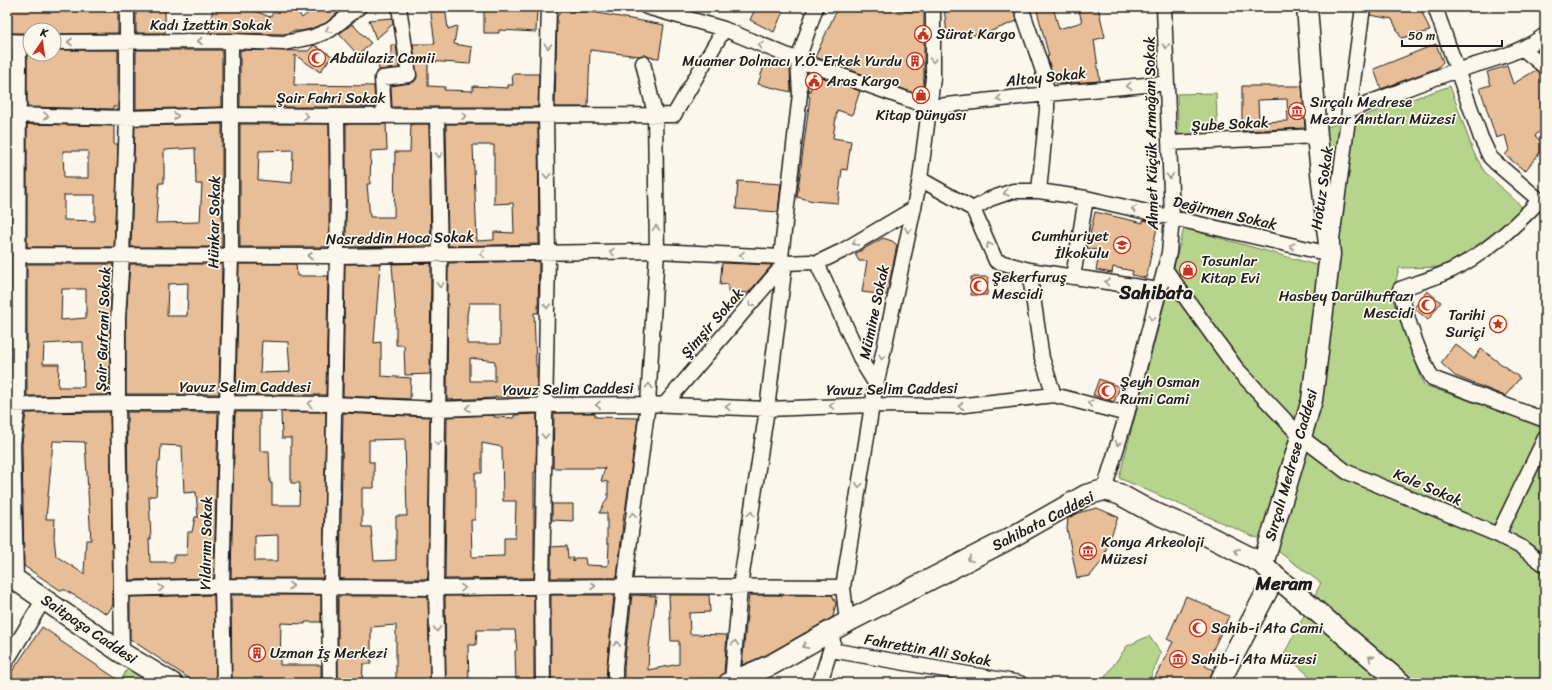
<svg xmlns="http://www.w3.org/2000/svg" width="1552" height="690" viewBox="0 0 1552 690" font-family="Sriracha,sans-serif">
	<rect width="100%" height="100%" fill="#fbf7ec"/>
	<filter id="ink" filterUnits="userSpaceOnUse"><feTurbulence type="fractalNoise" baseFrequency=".025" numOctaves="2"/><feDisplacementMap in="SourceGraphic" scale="8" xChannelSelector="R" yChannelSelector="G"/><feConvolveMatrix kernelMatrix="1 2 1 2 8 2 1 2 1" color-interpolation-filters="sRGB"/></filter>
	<g filter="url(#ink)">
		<path fill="#b7d48d" stroke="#6a7854" d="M1450,86l23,65 11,20 38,36 -33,36 -41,24 -49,1 -7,29 32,88 112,39 9,-2v261h-227l-34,-29 37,-71 -57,-42 -145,-63 65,-250 139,39 -10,-136 44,-13z
			M1216,93l2,53 -39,1 -2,-53z
			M1149,636l12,17 -13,30h-47l26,-37z
			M129,666l23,17h-33z"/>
		<path fill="#e7be97" stroke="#1c1c1c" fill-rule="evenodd" d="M7,7h111v26l-64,1v-4h-24v3h-23z
			M136,7h29v26h-29z
			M213,7h32l25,10 5,-7 4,-3h16l7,11 14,-11h20l4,4 -14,12 -16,6 -9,2h-9l-2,2 -7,1 -74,-1z
			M430,7h15l3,22 9,-3 -3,18 18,3 -2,17 -42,-3v25l17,1 -1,3 29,1v-5l35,2v-3h5l-1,-11h27l-1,33h-146l-1,-21 19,-3 4,-1 3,-4 -4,-34h22z
			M484,7h53l-1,25 -37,-2v3h-15z
			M756,7h29l-11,25 -24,-12z
			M838,7h51l8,3 27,2v65l-2,19 -107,-39z
			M944,7h69l4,14 -36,14h-34z
			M1036,7h17l6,22 23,-7 -4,-15h20l7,30 -11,3 6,41 -43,3 -3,-3 -7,-25h2z
			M1371,7h49l10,24 -29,7 -9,-19 -22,-4z
			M562,10l30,2 72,13 -5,33 -10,-1 -4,-2 -6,1 -49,-6 -2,57h-33l2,-90z
			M392,18l1,6 -17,15 -7,-19z
			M352,24l19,19 -13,12 -19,-21z
			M1436,44l7,18 -6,6 -56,21 -7,-20z
			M314,45l18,11 -12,16 -25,-17 -1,30 80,1 1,21h-135v-57l68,1z
			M391,45h5l3,23 -20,2 -1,-9 13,-1z
			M54,50h64v57h-5v2l-86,-2v-53h27z
			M136,50h86v57l-86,2z
			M766,60l24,8 1,24 -33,-8z
			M1507,66l6,18 23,-14 9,6v49l-10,11 10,8v2l-20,25 -20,-16 4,-5 -4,-15 -9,3 -16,-50 11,-3 -4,-13z
			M813,74l47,17 -8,24 -15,-5 -4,28 18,3 -4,29 -5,-1 -4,34 -25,-2 -16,-4 13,-100 -2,-1v-7l2,3z
			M1242,86h60l3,42 -63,3zM1287,99l1,22 -29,1 -1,-22z
			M27,124l87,2v18h4l-4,103h-87zM63,151h25v27h-24zM64,195h31v26l-31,-1z
			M222,124v123h-91l4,-121zM195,148l1,36h6l-2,38 -44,1 3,-40h5v-33z
			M240,124h89v123h-89zM293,150l-1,33 -34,-3 1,-29z
			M346,124h40l1,26 -16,1 -1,33h-3l3,33h24l1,-65h15l1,-28h18l2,122 -85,1z
			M446,124h92l1,120 -91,2zM473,145h21v59l19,-1 1,30 -20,-1v8l-17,1z
			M7,129h3v106h-3z
			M738,181l43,3 -3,28 -42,-3z
			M1095,212l48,11v-3l15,3 -12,55 -14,-3 1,-4 -20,-4 -1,6 -16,-3 4,-19 -13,-3z
			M883,238l9,3 5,4 -10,50 -25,-3 5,-31h-8l-4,-7z
			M539,261l-1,52h-4l2,53h1v31h-42v1l-48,2 1,-137zM469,303h31v41h-33v-29zM470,358l25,3v20h-25z
			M7,263h3v119h-3z
			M431,263l-1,111 -25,1 -1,-30h-8v-30l-4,-51z
			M722,263l50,2 -24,28 -20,-2v-7l-8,1z
			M27,264h86l-3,54v77l-83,1zM62,289h24v29l-25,2zM77,342h6l1,45h-26l1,-23h-16l1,-20z
			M130,264h92l-3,130h-93v-76zM188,283l-1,33h-20l1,-32z
			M239,264h57l1,12h31l-2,119h-90zM262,341l26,1 2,30 -30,1z
			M345,264h35l-6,79 7,-1v34l30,2 -1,21 -67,-3z
			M971,277h17l-1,18h-16z
			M1427,291l14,11 -13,18 -14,-12z
			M1455,344l19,15 7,-10 39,29 -15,18 -50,-20 -14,-13z
			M1099,379l21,8 -6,15 -21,-7z
			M110,412l3,193 -6,9 -42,-24h-5l-36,-24 -2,-122 4,-31zM53,441l32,1 6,98h-5l-2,34 -28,-18 -2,-19 1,-18h-9z
			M127,412h91l-4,166 -85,2zM161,445l21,1 2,47 12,-1 2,25h-3l-3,15h-4l-1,23h-13v7h-24l-1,-23h2l-2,-43h7l2,-34h2z
			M235,412h25v39h9l1,32h2v22h27l1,-22h-9v-45h-9l-1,-26h45l-3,166h-92zM278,535v26h-23v-25z
			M343,413l87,4 -2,162h-88zM405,439l2,77h-11v44l-22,1 -3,-34h-9v-39h12v-26h-5v-22z
			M554,413h41v4l43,1 -13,95h-1l-7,65h-66v-31l16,-1 1,12h5v4l2,-4h10l1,7 22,1 1,-22h-2v-31h-8l9,-16v-15l-7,-1 4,-13h-52z
			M537,414l-1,58h-2v106l-89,1 2,-162 47,-2v2l20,1v-3zM482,443l20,4 1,54h13l-1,37h-11v18l-32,1 -1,-37h4v-47h7z
			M552,504h21v17l-21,-1z
			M1097,508l21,9 -16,44 -12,15 -13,2 -10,-49 1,-11 13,-6z
			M214,595l2,88h-20l-66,-44v-42z
			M231,595h90v27h-16v2l-24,-1 -1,42h41v17l-89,1z
			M534,595v88h-18l-1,-32 2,-1 -2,-20h-38l-1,15h-8l1,38h-23l-1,-87z
			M551,595h63l-7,71 -1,17h-55z
			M632,595l24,1 -7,51 -1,23 31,-6v-23h-8l-2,-46h40l1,17 -21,1 1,21 37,1 -3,38 -6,6h-17l-16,4h-61v-16z
			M749,595h83l4,8 -3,14 -67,38 -24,10z
			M338,596h90l2,87h-34v-58l-25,2v37h-8l-1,19h-22l-2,-2z
			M1186,596l43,20 -24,50 8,4 -5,13h-56l21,-41 -6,-3z
			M42,627l18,12 -1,1 64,43h-116v-4z"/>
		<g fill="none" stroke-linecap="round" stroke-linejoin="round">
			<g stroke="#1c1c1c" stroke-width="17">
				<path id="street" d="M647,7l77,22 74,31 131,47 118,-13 120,-11
					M1021,7l23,67 3,20v16l-8,81
					M1435,7l46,131 9,19 6,6 49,42
					M7,41l23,1
					M54,42l177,-1 53,2 29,-6 17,-7 29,-23
					M1523,49l22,18
					M1349,110c37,-13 73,-28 109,-40 30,-9 61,-16 87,-35
					M7,115l120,3 104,-3 106,1 337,-1 50,-86
					M384,115l-2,-37 27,-3 -10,-68
					M437,116l3,139 -4,333 2,95
					M1169,143l148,-7
					M920,179l53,30 23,52 33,9 130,20
					M1540,200c-27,28 -54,53 -88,70 -17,8 -35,13 -52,19 7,31 17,61 32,89l113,42
					M973,209l17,-10 23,-8h26l47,7 244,56 33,-247
					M19,255l318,1 320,-5 124,6
					M817,263l45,99 15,24
					M1165,269l71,99 65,69 46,35 151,63 23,12 24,18
					M1029,270l13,88 12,37
					M1073,277l13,-79
					M665,404l120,-141 25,-1 7,1 25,-12 71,-42
					M7,405l111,-2h108l107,1 105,5 108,-4 102,-1 119,5 105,-4 84,1 98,-11 73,19
					M1104,490l23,-76 42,-161 3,-35 -8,-211
					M1498,535l47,-97
					M16,579l-3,-135 5,-39 1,-363
					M122,589l100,-3 214,2 188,-2 219,1
					M847,622l-4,-35 29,-182 48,-226 13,-101v-71
					M831,650l189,33
					M122,653l-4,-250v-85l4,-62 5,-138v-111
					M7,660l37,-61
					M732,682l8,-95 27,-178 18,-146 -4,-6 19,-163 -2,-34 18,-53
					M224,683l-2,-97 9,-331v-214
					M330,683l-1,-97 2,-4 7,-385 -1,-81
					M543,683l-1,-96 6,-334 -2,-138 3,-108
					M615,683v-16l9,-81 24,-182 9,-153 -2,-137 -12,-51
					M820,683l13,-42"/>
			</g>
			<g stroke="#1c1c1c" stroke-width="23">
				<path id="secondary" d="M1263,564l49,-164 18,-146 -13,-118 -10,-129
					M7,574l115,79 50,30
					M729,683l42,-18 76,-43 158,-81 81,-46 18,-5 15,4 29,16 56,24 59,30 12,12 126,107
					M1219,683l56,-107"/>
			</g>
			<use href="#street" stroke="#fbf7ec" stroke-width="14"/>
			<use href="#secondary" stroke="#fbf7ec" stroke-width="20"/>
		</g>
		<defs><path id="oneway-chevron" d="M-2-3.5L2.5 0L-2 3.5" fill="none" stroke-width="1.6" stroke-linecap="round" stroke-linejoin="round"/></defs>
		<g stroke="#97948e">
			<use href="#oneway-chevron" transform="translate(328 30) rotate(154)"/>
			<use href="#oneway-chevron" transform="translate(200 41) rotate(180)"/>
			<use href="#oneway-chevron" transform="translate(70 42) rotate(-180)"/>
			<use href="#oneway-chevron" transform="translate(761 45) rotate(-158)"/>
			<use href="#oneway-chevron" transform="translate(548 46) rotate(92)"/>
			<use href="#oneway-chevron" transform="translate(1166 46) rotate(87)"/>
			<use href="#oneway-chevron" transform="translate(933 60) rotate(91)"/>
			<use href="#oneway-chevron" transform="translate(1129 86) rotate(175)"/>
			<use href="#oneway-chevron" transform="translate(999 99) rotate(174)"/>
			<use href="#oneway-chevron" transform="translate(46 116) rotate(1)"/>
			<use href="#oneway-chevron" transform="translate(176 116) rotate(-1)"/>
			<use href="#oneway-chevron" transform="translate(306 116) rotate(1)"/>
			<use href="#oneway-chevron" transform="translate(464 116)"/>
			<use href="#oneway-chevron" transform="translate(439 155) rotate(89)"/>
			<use href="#oneway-chevron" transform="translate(547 176) rotate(89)"/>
			<use href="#oneway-chevron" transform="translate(1170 176) rotate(87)"/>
			<use href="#oneway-chevron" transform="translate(1006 193) rotate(162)"/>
			<use href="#oneway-chevron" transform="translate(1134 209) rotate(-167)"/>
			<use href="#oneway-chevron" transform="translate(656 228) rotate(-91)"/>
			<use href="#oneway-chevron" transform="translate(908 230) rotate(102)"/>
			<use href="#oneway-chevron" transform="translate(855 243) rotate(149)"/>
			<use href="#oneway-chevron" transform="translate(989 245) rotate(-114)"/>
			<use href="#oneway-chevron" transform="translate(1292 246) rotate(-167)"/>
			<use href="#oneway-chevron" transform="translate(612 252) rotate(179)"/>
			<use href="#oneway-chevron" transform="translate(482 254) rotate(179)"/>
			<use href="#oneway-chevron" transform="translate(742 255) rotate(-177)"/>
			<use href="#oneway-chevron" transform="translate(310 256) rotate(-180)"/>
			<use href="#oneway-chevron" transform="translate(1107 282) rotate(-171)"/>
			<use href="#oneway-chevron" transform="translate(440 285) rotate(91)"/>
			<use href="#oneway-chevron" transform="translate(751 304) rotate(130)"/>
			<use href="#oneway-chevron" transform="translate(547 306) rotate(91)"/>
			<use href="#oneway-chevron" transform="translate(1152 318) rotate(104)"/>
			<use href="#oneway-chevron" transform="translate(882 357) rotate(102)"/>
			<use href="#oneway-chevron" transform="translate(649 386) rotate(-87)"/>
			<use href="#oneway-chevron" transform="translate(1090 403) rotate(-165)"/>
			<use href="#oneway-chevron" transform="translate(310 404) rotate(-179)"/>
			<use href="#oneway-chevron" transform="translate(598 405) rotate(179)"/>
			<use href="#oneway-chevron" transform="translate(832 406) rotate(178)"/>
			<use href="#oneway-chevron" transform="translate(961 406) rotate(174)"/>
			<use href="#oneway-chevron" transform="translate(728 407) rotate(-177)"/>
			<use href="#oneway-chevron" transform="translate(468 408) rotate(178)"/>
			<use href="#oneway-chevron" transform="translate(545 436) rotate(91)"/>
			<use href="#oneway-chevron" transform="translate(438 443) rotate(90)"/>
			<use href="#oneway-chevron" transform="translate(1118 443) rotate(107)"/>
			<use href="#oneway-chevron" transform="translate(859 485) rotate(99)"/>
			<use href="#oneway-chevron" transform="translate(751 514) rotate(-81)"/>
			<use href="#oneway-chevron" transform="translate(633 515) rotate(-82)"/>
			<use href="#oneway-chevron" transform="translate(1237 551) rotate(-153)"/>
			<use href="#oneway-chevron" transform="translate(970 559) rotate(153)"/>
			<use href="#oneway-chevron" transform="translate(291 586)"/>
			<use href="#oneway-chevron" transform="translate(593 586)"/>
			<use href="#oneway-chevron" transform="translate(161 588) rotate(-1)"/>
			<use href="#oneway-chevron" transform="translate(463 588) rotate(-1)"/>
			<use href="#oneway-chevron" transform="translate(437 629) rotate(89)"/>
			<use href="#oneway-chevron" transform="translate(735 643) rotate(-86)"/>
			<use href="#oneway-chevron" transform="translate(617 644) rotate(-84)"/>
			<use href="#oneway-chevron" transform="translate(805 646) rotate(151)"/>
			<use href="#oneway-chevron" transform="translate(1371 658) rotate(-140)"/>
		</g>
	</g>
	<defs>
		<g id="civic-ring" transform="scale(0.9)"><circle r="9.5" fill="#fbf7ec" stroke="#c8321e" stroke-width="1.5"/><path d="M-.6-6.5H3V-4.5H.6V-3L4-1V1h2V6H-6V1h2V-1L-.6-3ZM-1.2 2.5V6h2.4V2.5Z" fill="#c8321e"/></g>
		<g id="mosque-ring" transform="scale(0.9)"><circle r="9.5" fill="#fbf7ec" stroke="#c8321e" stroke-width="1.5"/><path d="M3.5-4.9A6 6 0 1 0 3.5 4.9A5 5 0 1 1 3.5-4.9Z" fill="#c8321e"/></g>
		<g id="building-ring" transform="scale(0.9)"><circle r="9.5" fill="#fbf7ec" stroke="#c8321e" stroke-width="1.5"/><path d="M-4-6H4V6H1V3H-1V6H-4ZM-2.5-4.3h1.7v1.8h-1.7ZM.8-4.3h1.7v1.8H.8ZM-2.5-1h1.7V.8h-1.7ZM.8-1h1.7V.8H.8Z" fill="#c8321e"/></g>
		<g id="shop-ring" transform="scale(0.9)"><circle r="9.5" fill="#fbf7ec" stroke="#c8321e" stroke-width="1.5"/><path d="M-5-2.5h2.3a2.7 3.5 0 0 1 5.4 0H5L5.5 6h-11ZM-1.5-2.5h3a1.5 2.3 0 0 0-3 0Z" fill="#c8321e"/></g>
		<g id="museum-ring" transform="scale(0.9)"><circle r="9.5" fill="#fbf7ec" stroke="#c8321e" stroke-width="1.5"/><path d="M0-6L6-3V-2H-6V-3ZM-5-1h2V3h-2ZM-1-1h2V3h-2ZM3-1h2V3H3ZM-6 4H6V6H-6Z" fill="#c8321e"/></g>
		<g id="school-ring" transform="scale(0.9)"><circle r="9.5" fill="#fbf7ec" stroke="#c8321e" stroke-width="1.5"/><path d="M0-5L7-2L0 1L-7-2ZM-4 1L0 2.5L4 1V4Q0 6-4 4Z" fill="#c8321e"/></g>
		<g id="sight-ring" transform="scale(0.9)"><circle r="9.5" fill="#fbf7ec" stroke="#c8321e" stroke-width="1.5"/><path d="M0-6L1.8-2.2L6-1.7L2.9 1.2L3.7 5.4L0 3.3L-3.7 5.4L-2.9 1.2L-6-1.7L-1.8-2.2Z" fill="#c8321e"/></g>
	</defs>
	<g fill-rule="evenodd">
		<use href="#civic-ring" x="923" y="34"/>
		<use href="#mosque-ring" x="317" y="58"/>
		<use href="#building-ring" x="915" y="61"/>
		<use href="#civic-ring" x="814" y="81"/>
		<use href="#shop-ring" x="921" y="95"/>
		<use href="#museum-ring" x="1297" y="111"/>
		<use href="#school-ring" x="1122" y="245"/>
		<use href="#shop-ring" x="1188" y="270"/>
		<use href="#mosque-ring" x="979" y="286"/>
		<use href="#mosque-ring" x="1427" y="305"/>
		<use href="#sight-ring" x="1498" y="324"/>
		<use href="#mosque-ring" x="1107" y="391"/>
		<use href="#museum-ring" x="1088" y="551"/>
		<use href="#mosque-ring" x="1198" y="628"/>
		<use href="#building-ring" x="257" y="653"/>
		<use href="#museum-ring" x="1178" y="659"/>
	</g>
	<g text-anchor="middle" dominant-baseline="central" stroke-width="3.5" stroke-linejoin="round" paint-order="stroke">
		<g font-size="15" fill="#1c1c1c" stroke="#fbf7ec">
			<text x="211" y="25">Kadı İzettin Sokak</text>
			<text transform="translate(1046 77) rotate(-6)">Altay Sokak</text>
			<text x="331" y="98">Şair Fahri Sokak</text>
			<text transform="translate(1230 124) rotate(-3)">Şube Sokak</text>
			<text transform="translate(1151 133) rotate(-91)">Ahmet Küçük Armağan Sokak</text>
			<text transform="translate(1322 188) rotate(-82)">Hotuz Sokak</text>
			<text transform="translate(1225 213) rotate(13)">Değirmen Sokak</text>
			<text transform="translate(214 222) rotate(-89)">Hünkar Sokak</text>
			<text transform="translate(400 238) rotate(-1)">Nasreddin Hoca Sokak</text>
			<text transform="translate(874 312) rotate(-78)">Mümine Sokak</text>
			<text transform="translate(712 323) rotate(-49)">Şimşir Sokak</text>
			<text transform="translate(103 329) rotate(-88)">Şair Gufrani Sokak</text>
			<text x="245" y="387">Yavuz Selim Caddesi</text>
			<text transform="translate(568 389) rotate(-1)">Yavuz Selim Caddesi</text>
			<text transform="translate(892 389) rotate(-1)">Yavuz Selim Caddesi</text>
			<text transform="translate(1291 465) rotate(-74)">Sırçalı Medrese Caddesi</text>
			<text transform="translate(1428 487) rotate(23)">Kale Sokak</text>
			<text transform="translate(1043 521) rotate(-27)">Sahibata Caddesi</text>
			<text transform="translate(206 543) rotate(-89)">Yıldırım Sokak</text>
			<text transform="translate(89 629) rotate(34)">Saitpaşa Caddesi</text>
			<text transform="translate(928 650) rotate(10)">Fahrettin Ali Sokak</text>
		</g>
		<g font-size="15" fill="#1c1c1c" stroke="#fbf7ec" text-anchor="start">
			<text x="936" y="34">Sürat Kargo</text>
			<text x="330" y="58">Abdülaziz Camii</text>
			<text x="902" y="61" text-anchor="end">Muamer Dolmacı Y.Ö. Erkek Yurdu</text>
			<text x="827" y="81">Aras Kargo</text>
			<text x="1310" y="102">Sırçalı Medrese<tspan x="1310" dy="17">Mezar Anıtları Müzesi</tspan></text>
			<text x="921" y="115" text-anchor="middle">Kitap Dünyası</text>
			<text x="1109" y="236" text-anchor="end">Cumhuriyet<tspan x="1109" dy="17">İlkokulu</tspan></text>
			<text x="1201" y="261">Tosunlar<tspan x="1201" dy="17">Kitap Evi</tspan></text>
			<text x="992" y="277">Şekerfuruş<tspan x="992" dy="17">Mescidi</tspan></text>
			<text x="1414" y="296" text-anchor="end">Hasbey Darülhuffazı<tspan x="1414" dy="17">Mescidi</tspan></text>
			<text x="1485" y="315" text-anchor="end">Tarihi<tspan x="1485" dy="17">Suriçi</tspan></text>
			<text x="1120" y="382">Şeyh Osman<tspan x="1120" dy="17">Rumi Cami</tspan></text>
			<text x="1101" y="542">Konya Arkeoloji<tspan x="1101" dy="17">Müzesi</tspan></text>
			<text x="1211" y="628">Sahib-i Ata Cami</text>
			<text x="270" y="653">Uzman İş Merkezi</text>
			<text x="1191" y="659">Sahib-i Ata Müzesi</text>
		</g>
		<g font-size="19" font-weight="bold" fill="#1c1c1c" stroke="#fbf7ec">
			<text x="1156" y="292">Sahibata</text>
			<text x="1284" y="583">Meram</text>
		</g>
	</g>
	<rect width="1552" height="690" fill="none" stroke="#fbf7ec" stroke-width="24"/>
	<rect x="12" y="12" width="1528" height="666" fill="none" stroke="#1c1c1c" stroke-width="1.5" filter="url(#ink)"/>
	<g transform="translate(42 42) rotate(13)"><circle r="19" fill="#fbf7ec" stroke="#a29f99"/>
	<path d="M0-3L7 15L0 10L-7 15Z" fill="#c8321e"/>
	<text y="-6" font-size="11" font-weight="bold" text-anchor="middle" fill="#1c1c1c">K</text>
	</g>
	<path d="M1402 40v6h100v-6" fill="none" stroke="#1c1c1c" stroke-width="2"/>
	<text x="1408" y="40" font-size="12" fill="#1c1c1c" stroke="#fbf7ec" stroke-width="3" paint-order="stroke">50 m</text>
</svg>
